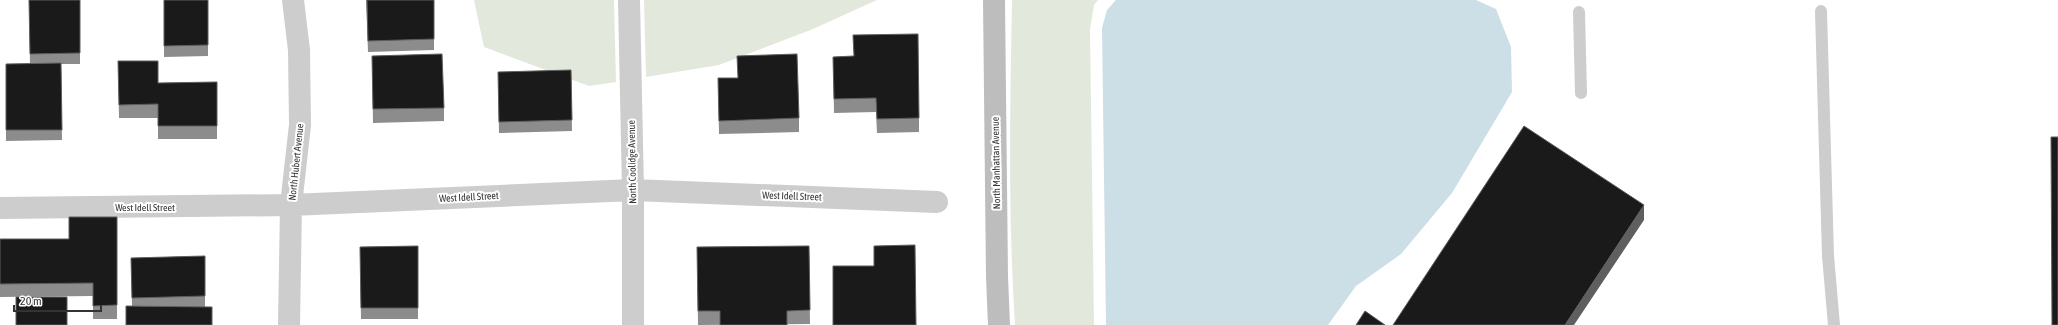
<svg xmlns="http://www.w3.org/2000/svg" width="2058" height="325" viewBox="0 0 2058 325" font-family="'Asap Condensed',sans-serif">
	<rect width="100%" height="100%" fill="#fff"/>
	<path fill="#e3e8dd" d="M474,0h140l2,82 -27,4 -105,-39z
		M644,0h233l-64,29 -94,36 -73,12z
		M1012,0h86l-4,5 -4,24 4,296h-79c-7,-108 -5,-217 -3,-325z"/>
	<path fill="#ccdee6" d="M1116,0h360l20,9 15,38 1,45 -60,101 -51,61 -45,32 -28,39h-222l-4,-297 5,-18z"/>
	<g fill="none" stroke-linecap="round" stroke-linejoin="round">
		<path stroke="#cdcdcd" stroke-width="12" d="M1821,11l7,245 6,69
			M1579,12l2,81"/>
		<path stroke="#cdcdcd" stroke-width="22" d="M629,0l4,190v135
			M0,208l291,-3 342,-15 304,12
			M289,325l2,-120 9,-80 -1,-75 -6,-50"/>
		<path stroke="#bdbdbd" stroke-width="22" d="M994,0l3,277 2,48"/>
	</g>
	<path fill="#8c8c8c" d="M29,0h51v64h-19l1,76 -56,1v-77h24z
		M164,0h44v56l-44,1z
		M366,0h68v50l-66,2z
		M853,35l66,83v14l-42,1 -1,-21 -42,1 -1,-56 21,-1z
		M372,56l72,52v13l-71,2z
		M118,61l40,22 59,-1v57h-59v-21h-39z
		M571,70l1,61 -73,2 -1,-50z
		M718,78l81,40v14l-80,2z
		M117,217v102h-24v-23l-93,1v-58h69z
		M418,246v73h-57l-1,-72z
		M809,246l1,78 -112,1 -1,-78z
		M205,256v51l-73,-1 -1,-48z"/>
	<path fill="#5f5f5f" d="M1644,205v15l-70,105h-9z"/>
	<path fill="#1a1a1a" stroke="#5f5f5f" d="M29,0h51v53l-50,1z
		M164,0h44v45l-44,1z
		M367,0h67v39l-66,2z
		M918,34l1,84 -42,1 -1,-21 -42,1 -1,-42 21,-1 -1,-21z
		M442,54l2,54 -71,1 -1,-53z
		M797,54l2,64 -80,3 -1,-43h20l-1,-22z
		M118,61h40v22l59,-1v44h-59v-22l-39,1z
		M61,63l1,67h-56v-66z
		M571,70l1,50 -73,2 -1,-50z
		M1524,126l120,79 -79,120h-172z
		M2051,137h7v188h-6z
		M69,217h48v88l-24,1v-23l-93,1v-45h69z
		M915,245l1,80h-83v-59h41v-20z
		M418,246v62h-57l-1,-61z
		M809,246l1,64 -23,1v14h-67v-14h-22l-1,-64z
		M205,256v40l-73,2 -1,-40z
		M16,297h51v28h-51z
		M126,306l86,1v18h-86z
		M1365,311l20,14h-29z"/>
	<g text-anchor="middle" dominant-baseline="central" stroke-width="4" stroke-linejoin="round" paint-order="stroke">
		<g font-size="10" fill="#333" stroke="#fff">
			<text transform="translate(296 162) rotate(-84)">North Hubert Avenue</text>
			<text transform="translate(632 162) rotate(-91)">North Coolidge Avenue</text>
			<text transform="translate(996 163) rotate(-91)">North Manhattan Avenue</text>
			<text transform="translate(792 196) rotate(2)">West Idell Street</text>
			<text transform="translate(469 197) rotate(-3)">West Idell Street</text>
			<text x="145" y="207">West Idell Street</text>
		</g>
	</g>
	<path d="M14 305v6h87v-6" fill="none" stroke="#333333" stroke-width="2"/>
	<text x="20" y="305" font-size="12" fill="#333333" stroke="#ffffff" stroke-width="3" paint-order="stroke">20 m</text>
</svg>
